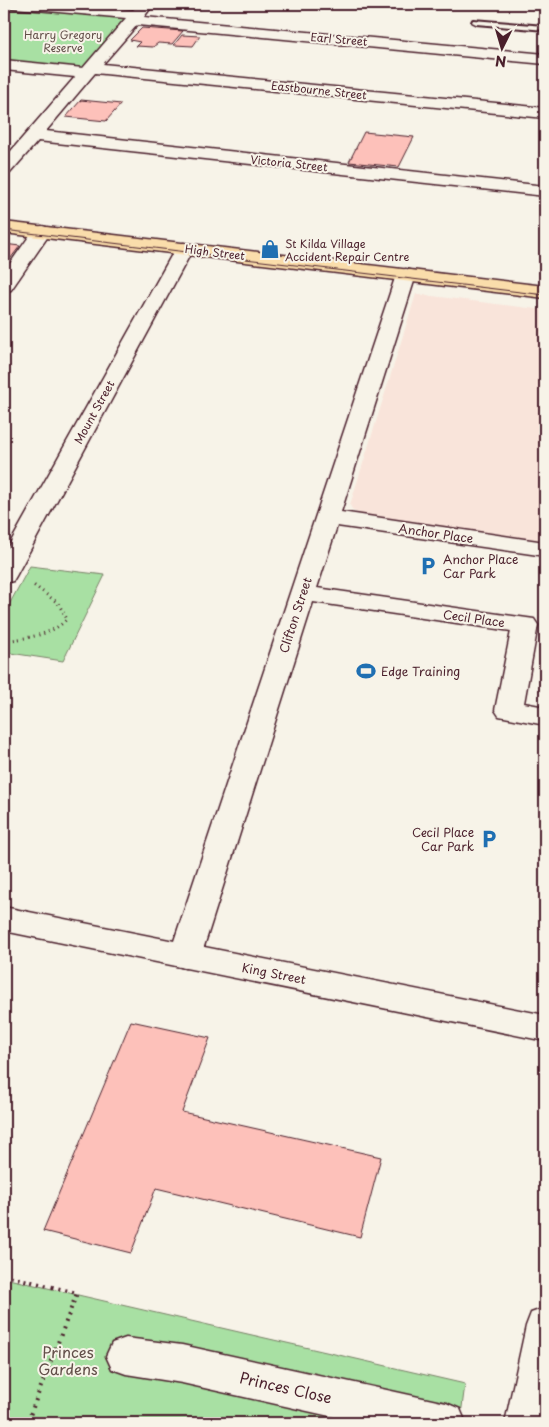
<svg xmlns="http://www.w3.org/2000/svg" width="549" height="1427" viewBox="0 0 549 1427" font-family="'Playpen Sans',sans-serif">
	<rect width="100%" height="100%" fill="#f7f3e8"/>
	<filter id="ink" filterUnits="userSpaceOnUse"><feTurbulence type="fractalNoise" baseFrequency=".02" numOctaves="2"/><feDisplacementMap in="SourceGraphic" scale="10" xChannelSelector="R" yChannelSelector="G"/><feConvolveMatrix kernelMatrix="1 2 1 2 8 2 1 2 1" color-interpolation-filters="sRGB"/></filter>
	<g filter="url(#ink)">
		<path fill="#f9e4da" d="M416,294l129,16v233l-175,-25 -9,-2 -9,-7 -2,-4z"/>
		<path fill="#a8e0a3" stroke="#798067" d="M4,4h13l119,10 -54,60 -78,-8z
			M30,566l75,9 -42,86 -59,-9v-38z
			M4,1278l461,106 -5,39h-456z"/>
		<path fill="#fdc1ba" stroke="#4a1f2b" d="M142,28l41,3 -11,13 -14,-1 -5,4 -17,-1 4,-4 -10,-2z
			M182,35l18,1 -7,10 -19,-1z
			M81,100l40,4 -15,17 -40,-4z
			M364,132l50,5 -15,30 -50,-5z
			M4,244l16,2 -16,21z
			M131,1021l79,17 -28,74 199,45 -21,80 -204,-49 -25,65 -88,-22z"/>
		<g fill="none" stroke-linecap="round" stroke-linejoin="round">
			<g stroke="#4a1f2b" stroke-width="4">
				<path id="service" d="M473,20l72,6v4l-69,-6 -4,-2z"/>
			</g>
			<g stroke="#4a1f2b" stroke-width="3">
				<path id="minor" d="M7,4h53l73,6 6,-6h12l1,2 -8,11 401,37v10l-408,-39 -34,39 442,44v10l-450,-45 -49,58 499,55v10l-507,-55 -28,32 -6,1v-15l71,-82 -71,-7v-10l79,8 43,-50 -112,-10 -5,-1z
					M42,226l7,2 2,4 -40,58 -7,2v-20l31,-44z
					M184,243l7,2 2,4 -177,327 -3,5 -9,2v-29l171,-305 2,-4z
					M406,269l7,2 3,4 -75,237 204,30v14l-208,-30 -20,62 217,31 4,6 -14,78 21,4v18l-46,-9 -4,-6 16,-79 -198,-29 -112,354 -5,9 -11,3 -11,-3 -5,-9 227,-681 3,-4z
					M126,1338l56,7 264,58 14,6 6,14h-105l-179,-40 -56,-9 -14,-5 -6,-13 6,-13z"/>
			</g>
			<g stroke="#4a1f2b" stroke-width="3">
				<path id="tertiary" d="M4,907l541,108v26l-541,-110z
					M545,1308v115h-40l21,-97 5,-13z"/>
			</g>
			<g stroke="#4a1f2b" stroke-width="3">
				<path id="primary" d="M4,222l541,64v12l-541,-65z"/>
			</g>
			<path stroke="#4a1f2b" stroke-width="3" stroke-dasharray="1 4" stroke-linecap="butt" d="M4,641c22,-3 47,-5 63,-22l-9,-16 -26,-19"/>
			<path stroke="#4a1f2b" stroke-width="4" stroke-dasharray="2 5" stroke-linecap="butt" d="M4,1275l73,18 -50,130"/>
			<use href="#service" fill="#f7f3e8" fill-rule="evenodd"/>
			<use href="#minor" fill="#f7f3e8" fill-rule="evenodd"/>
			<use href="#tertiary" fill="#f7f3e8" fill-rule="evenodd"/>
			<use href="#primary" fill="#faddab" fill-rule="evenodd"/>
			<path stroke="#4a1f2b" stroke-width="1" d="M4,230l541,65"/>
		</g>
	</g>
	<defs>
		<g id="shop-bare" transform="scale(1.5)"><path d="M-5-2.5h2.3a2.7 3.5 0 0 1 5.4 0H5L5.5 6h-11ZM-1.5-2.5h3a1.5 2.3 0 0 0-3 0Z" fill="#1f6fb2" stroke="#f7f3e8" stroke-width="2.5" paint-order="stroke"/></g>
		<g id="parking-bare" transform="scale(1.5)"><path d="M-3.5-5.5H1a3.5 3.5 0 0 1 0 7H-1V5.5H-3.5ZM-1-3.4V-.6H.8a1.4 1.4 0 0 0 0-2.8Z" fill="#1f6fb2" stroke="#f7f3e8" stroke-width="2.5" paint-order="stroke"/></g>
		<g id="stadium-bare" transform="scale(1.5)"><path d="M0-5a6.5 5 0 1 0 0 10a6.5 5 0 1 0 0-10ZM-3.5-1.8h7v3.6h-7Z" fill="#1f6fb2" stroke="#f7f3e8" stroke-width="2.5" paint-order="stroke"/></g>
	</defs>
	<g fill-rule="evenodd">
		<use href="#shop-bare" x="270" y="249"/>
		<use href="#parking-bare" x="428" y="566"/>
		<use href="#stadium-bare" x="366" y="671"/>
		<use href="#parking-bare" x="489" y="839"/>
	</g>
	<g text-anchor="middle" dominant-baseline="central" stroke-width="4" stroke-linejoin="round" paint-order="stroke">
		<g font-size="11" fill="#624f49" stroke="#f7f3e8">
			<text x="63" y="34">Harry Gregory<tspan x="63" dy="13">Reserve</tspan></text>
		</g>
		<g font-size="11" fill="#4a1f2b" stroke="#f7f3e8">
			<text transform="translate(339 39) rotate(5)">Earl Street</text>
			<text transform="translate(319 90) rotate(6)">Eastbourne Street</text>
			<text transform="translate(289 163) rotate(6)">Victoria Street</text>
			<text transform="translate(215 252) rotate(7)">High Street</text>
			<text transform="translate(94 412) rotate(-61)">Mount Street</text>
		</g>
		<g font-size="11" fill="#4a1f2b" stroke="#f7f3e8" text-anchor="start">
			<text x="285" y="243">St Kilda Village<tspan x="285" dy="13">Accident Repair Centre</tspan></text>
		</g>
		<g font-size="12" fill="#4a1f2b" stroke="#f7f3e8">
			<text transform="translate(436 533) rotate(8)">Anchor Place</text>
			<text transform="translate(295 615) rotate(-72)">Clifton Street</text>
			<text transform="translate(474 618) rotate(8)">Cecil Place</text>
			<text transform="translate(274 973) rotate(11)">King Street</text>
		</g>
		<g font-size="12" fill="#4a1f2b" stroke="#f7f3e8" text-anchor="start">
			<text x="443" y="559">Anchor Place<tspan x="443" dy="14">Car Park</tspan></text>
			<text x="381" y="671">Edge Training</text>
			<text x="474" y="832" text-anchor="end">Cecil Place<tspan x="474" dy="14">Car Park</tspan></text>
		</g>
		<g font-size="15" fill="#624f49" stroke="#f7f3e8">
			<text x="68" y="1351">Princes<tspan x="68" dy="17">Gardens</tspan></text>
		</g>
		<g font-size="15" fill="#4a1f2b" stroke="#f7f3e8">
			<text transform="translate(286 1387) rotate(13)">Princes Close</text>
		</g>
	</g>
	<rect width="549" height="1427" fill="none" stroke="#f7f3e8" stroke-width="20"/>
	<rect x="10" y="10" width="529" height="1407" fill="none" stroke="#4a1f2b" stroke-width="2" filter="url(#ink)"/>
	<g transform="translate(502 48) rotate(185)" stroke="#f7f3e8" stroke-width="4" paint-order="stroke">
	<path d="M0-4L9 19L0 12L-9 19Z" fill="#4a1f2b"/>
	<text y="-8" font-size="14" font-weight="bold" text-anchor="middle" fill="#4a1f2b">N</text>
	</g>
</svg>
